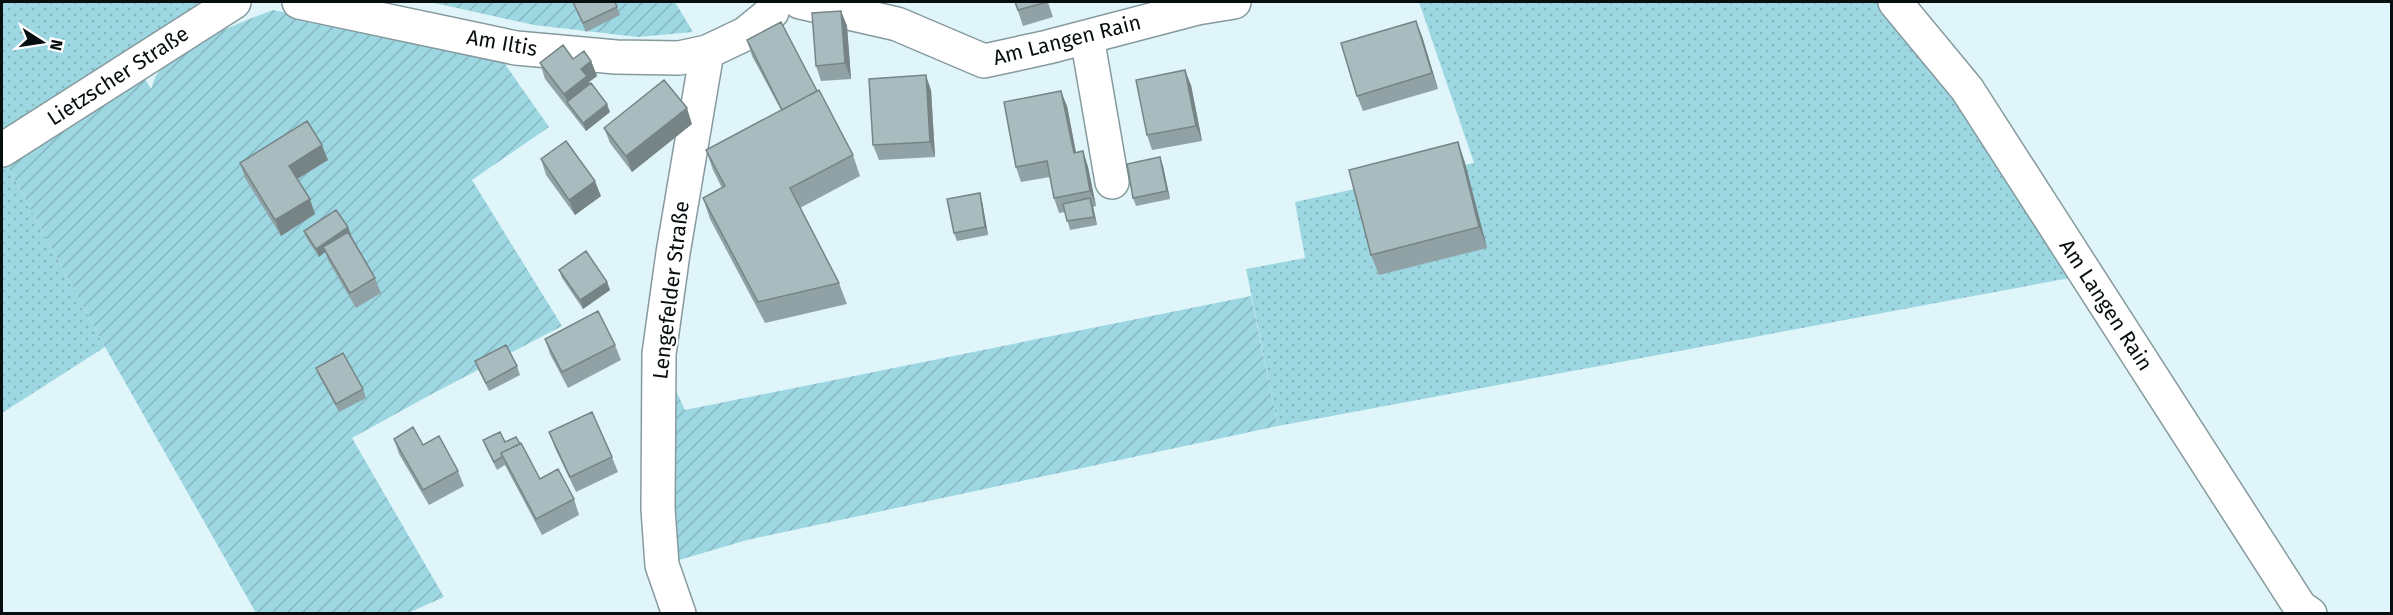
<svg xmlns="http://www.w3.org/2000/svg" width="2393" height="615" viewBox="0 0 2393 615" font-family="'Fira Sans',sans-serif">
	<defs>
		<pattern id="grass-dots" width="8" height="8" patternUnits="userSpaceOnUse" patternTransform="scale(1.5)"><rect width="8" height="8" fill="#9dd7e2"/><path d="M2 2h.1M6 6h.1" fill="none" stroke="#86b7c1" stroke-width="1.8" stroke-linecap="round"/></pattern>
		<pattern id="garden-furrows" width="10" height="10" patternUnits="userSpaceOnUse" patternTransform="scale(1.5)"><rect width="10" height="10" fill="#9dd7e2"/><path d="M-1 1l2-2M0 10L10 0M9 11l2-2" fill="none" stroke="#86b7c1"/></pattern>
	</defs>
	<rect width="100%" height="100%" fill="#e0f5f9"/>
	<path fill="url(#grass-dots)" d="M2,2h233l-233,148z
		M1419,2h476l191,273 -808,151 -32,-157 59,-11 -10,-56 179,-39z
		M2,156l103,191 -103,66z"/>
	<path fill="url(#garden-furrows)" d="M430,2h245l18,30 -55,5 -104,-12z
		M273,10l227,47 49,70 -77,53 90,146 -132,69 -78,43 92,159 -36,16h-152l-151,-266 -103,-191 137,-87 12,20c2,-4 3,-10 5,-13 15,-28 88,-55 117,-66z
		M1251,296l27,130 -531,114 -85,25 -3,-211 26,56z"/>
	<g fill="none" stroke-linecap="round" stroke-linejoin="round">
		<g stroke="#869a9e" stroke-width="36">
			<path id="minor" d="M299,2l217,46 100,9 63,1 28,-6 38,-18 27,-22 3,-10
				M800,2l97,22 87,37 64,-14 149,-39 37,-6
				M1895,2l72,87 333,518 10,7
				M1087,37l25,145
				M2,150l232,-148
				M679,614l-17,-49 -4,-56 1,-155 14,-101 34,-201"/>
		</g>
		<use href="#minor" stroke="#fff" stroke-width="33"/>
	</g>
	<path fill="#90a2a5" d="M573,2h42l5,13 -34,17z
		M1015,2h33l5,15 -30,9z
		M841,11l6,15 4,53 -30,2 -5,-15z
		M1422,36l16,53 -75,22 -6,-15z
		M747,40l70,51 36,64 7,21 -60,32 39,75 8,21 -82,19 -55,-104 -7,-21 19,-10 -9,-18 -7,-20 75,-40 -29,-54z
		M573,59l18,2 6,15 -8,6 21,30 -24,19 -41,-52 -5,-16z
		M1191,85l11,56 -50,9 -5,-15z
		M931,90l4,67 -56,3 -6,-15z
		M1067,106l9,47 7,-2 5,16 8,39 -3,1 4,18 -27,5 -5,-18 -6,1 -5,-15 -4,-21 -29,5 -5,-15z
		M692,124l-60,48 -22,-29 -6,-15z
		M1458,142l7,21 22,85 -108,27 -8,-20z
		M541,159l60,37 -26,19 -29,-40z
		M328,160l-31,19 18,35 -34,22 -36,-58 -5,-15z
		M1163,166l7,33 -34,7 -3,-8z
		M982,201l6,34 -31,6 -3,-8z
		M348,227l3,8 24,43 6,15 -25,15 -27,-46 -4,-10 -6,5 -12,-18 -3,-8z
		M559,270l48,12 3,8 -27,19 -21,-31z
		M545,339l70,6 6,15 -53,28 -18,-34z
		M475,361l42,5 3,9 -31,16 -11,-22z
		M316,368l47,21 3,9 -27,14 -20,-36z
		M549,432l63,25 6,15 -42,20 -21,-44z
		M394,439l29,6 35,26 6,15 -35,19 -30,-51z
		M483,440l22,2 35,37 34,20 5,16 -37,20 -37,-70 -8,5 -11,-22z"/>
	<path fill="#768486" d="M841,11l6,15 4,53 -6,-16z
		M1416,21l6,15 16,53 -6,-16z
		M591,61l6,15 -8,6 4,9 -25,12 -4,-9 17,-25z
		M1185,70l6,15 11,56 -6,-15z
		M926,75l5,15 4,67 -5,-15z
		M1061,91l6,15 12,62 -5,-15z
		M607,104l3,8 -24,19 -3,-8z
		M687,108l5,16 -60,48 -6,-16z
		M1458,142l7,21 22,85 -8,-21z
		M322,145l6,15 -34,21 -5,-15z
		M1083,151l5,16 8,39 -6,-15z
		M1160,157l3,9 7,33 -3,-8z
		M595,181l6,15 -26,19 -6,-15z
		M980,193l2,8 6,34 -3,-8z
		M1090,198l3,8 4,19 -3,-8z
		M310,199l5,15 -34,22 -6,-16z
		M348,227l3,8 -28,12 2,5 -6,5 -3,-8z
		M607,282l3,8 -27,19 -3,-9z"/>
	<path fill="#a8bcc0" stroke="#768486" stroke-width="1.5" d="M573,2h42l2,5 -34,16z
		M1015,2h32l-29,8z
		M841,11l4,52 -29,3 -4,-53z
		M1416,21l16,52 -75,23 -16,-53z
		M781,22l36,69 -35,19 -35,-70z
		M563,45l10,14 11,-8 7,10 -10,8 6,7 -23,18 -24,-31z
		M1185,70l11,56 -49,9 -11,-55z
		M926,75l4,67 -57,3 -4,-66z
		M664,80l23,28 -61,48 -22,-28z
		M591,83l16,21 -24,19 -16,-21z
		M819,90l34,65 -63,33 49,95 -81,19 -55,-104 22,-12 -19,-36z
		M1061,91l13,62 9,-2 7,40 -36,7 -7,-37 -31,6 -12,-65z
		M307,121l15,24 -33,21 21,33 -35,21 -35,-57z
		M566,141l29,40 -26,19 -28,-41z
		M1458,142l21,85 -108,28 -22,-85z
		M1160,157l7,34 -34,7 -6,-34z
		M980,193l5,34 -31,6 -7,-34z
		M1090,198l4,19 -27,4 -4,-17z
		M336,210l12,17 -32,22 -12,-18z
		M348,232l27,46 -25,15 -27,-46z
		M586,251l21,31 -27,18 -21,-30z
		M598,311l17,34 -53,27 -17,-33z
		M506,345l11,21 -31,17 -11,-22z
		M343,353l20,36 -27,15 -20,-36z
		M592,412l20,45 -42,20 -21,-45z
		M413,427l10,18 16,-9 19,35 -35,19 -29,-51z
		M500,432l5,10 11,-5 4,7 -19,9 1,4 -8,5 -11,-22z
		M521,443l19,36 18,-10 16,30 -38,20 -35,-66z"/>
	<g text-anchor="middle" dominant-baseline="central" stroke-width="4.5" stroke-linejoin="round" paint-order="stroke">
		<g font-size="21" fill="#070e10" stroke="#fff">
			<text transform="translate(1067 40) rotate(-14)">Am Langen Rain</text>
			<text transform="translate(502 43) rotate(10)">Am Iltis</text>
			<text transform="translate(118 76) rotate(-33)">Lietzscher Straße</text>
			<text transform="translate(671 290) rotate(-83)">Lengefelder Straße</text>
			<text transform="translate(2106 305) rotate(57)">Am Langen Rain</text>
		</g>
	</g>
	<rect width="2393" height="615" fill="none" stroke="#070e10" stroke-width="6"/>
	<g transform="translate(42 42) rotate(102)" stroke="#ffffff" stroke-width="4.5" paint-order="stroke">
	<path d="M0-4.5L10 22L0 15L-10 22Z" fill="#070e10"/>
	<text y="-9" font-size="16" font-weight="bold" text-anchor="middle" fill="#070e10">N</text>
	</g>
</svg>
